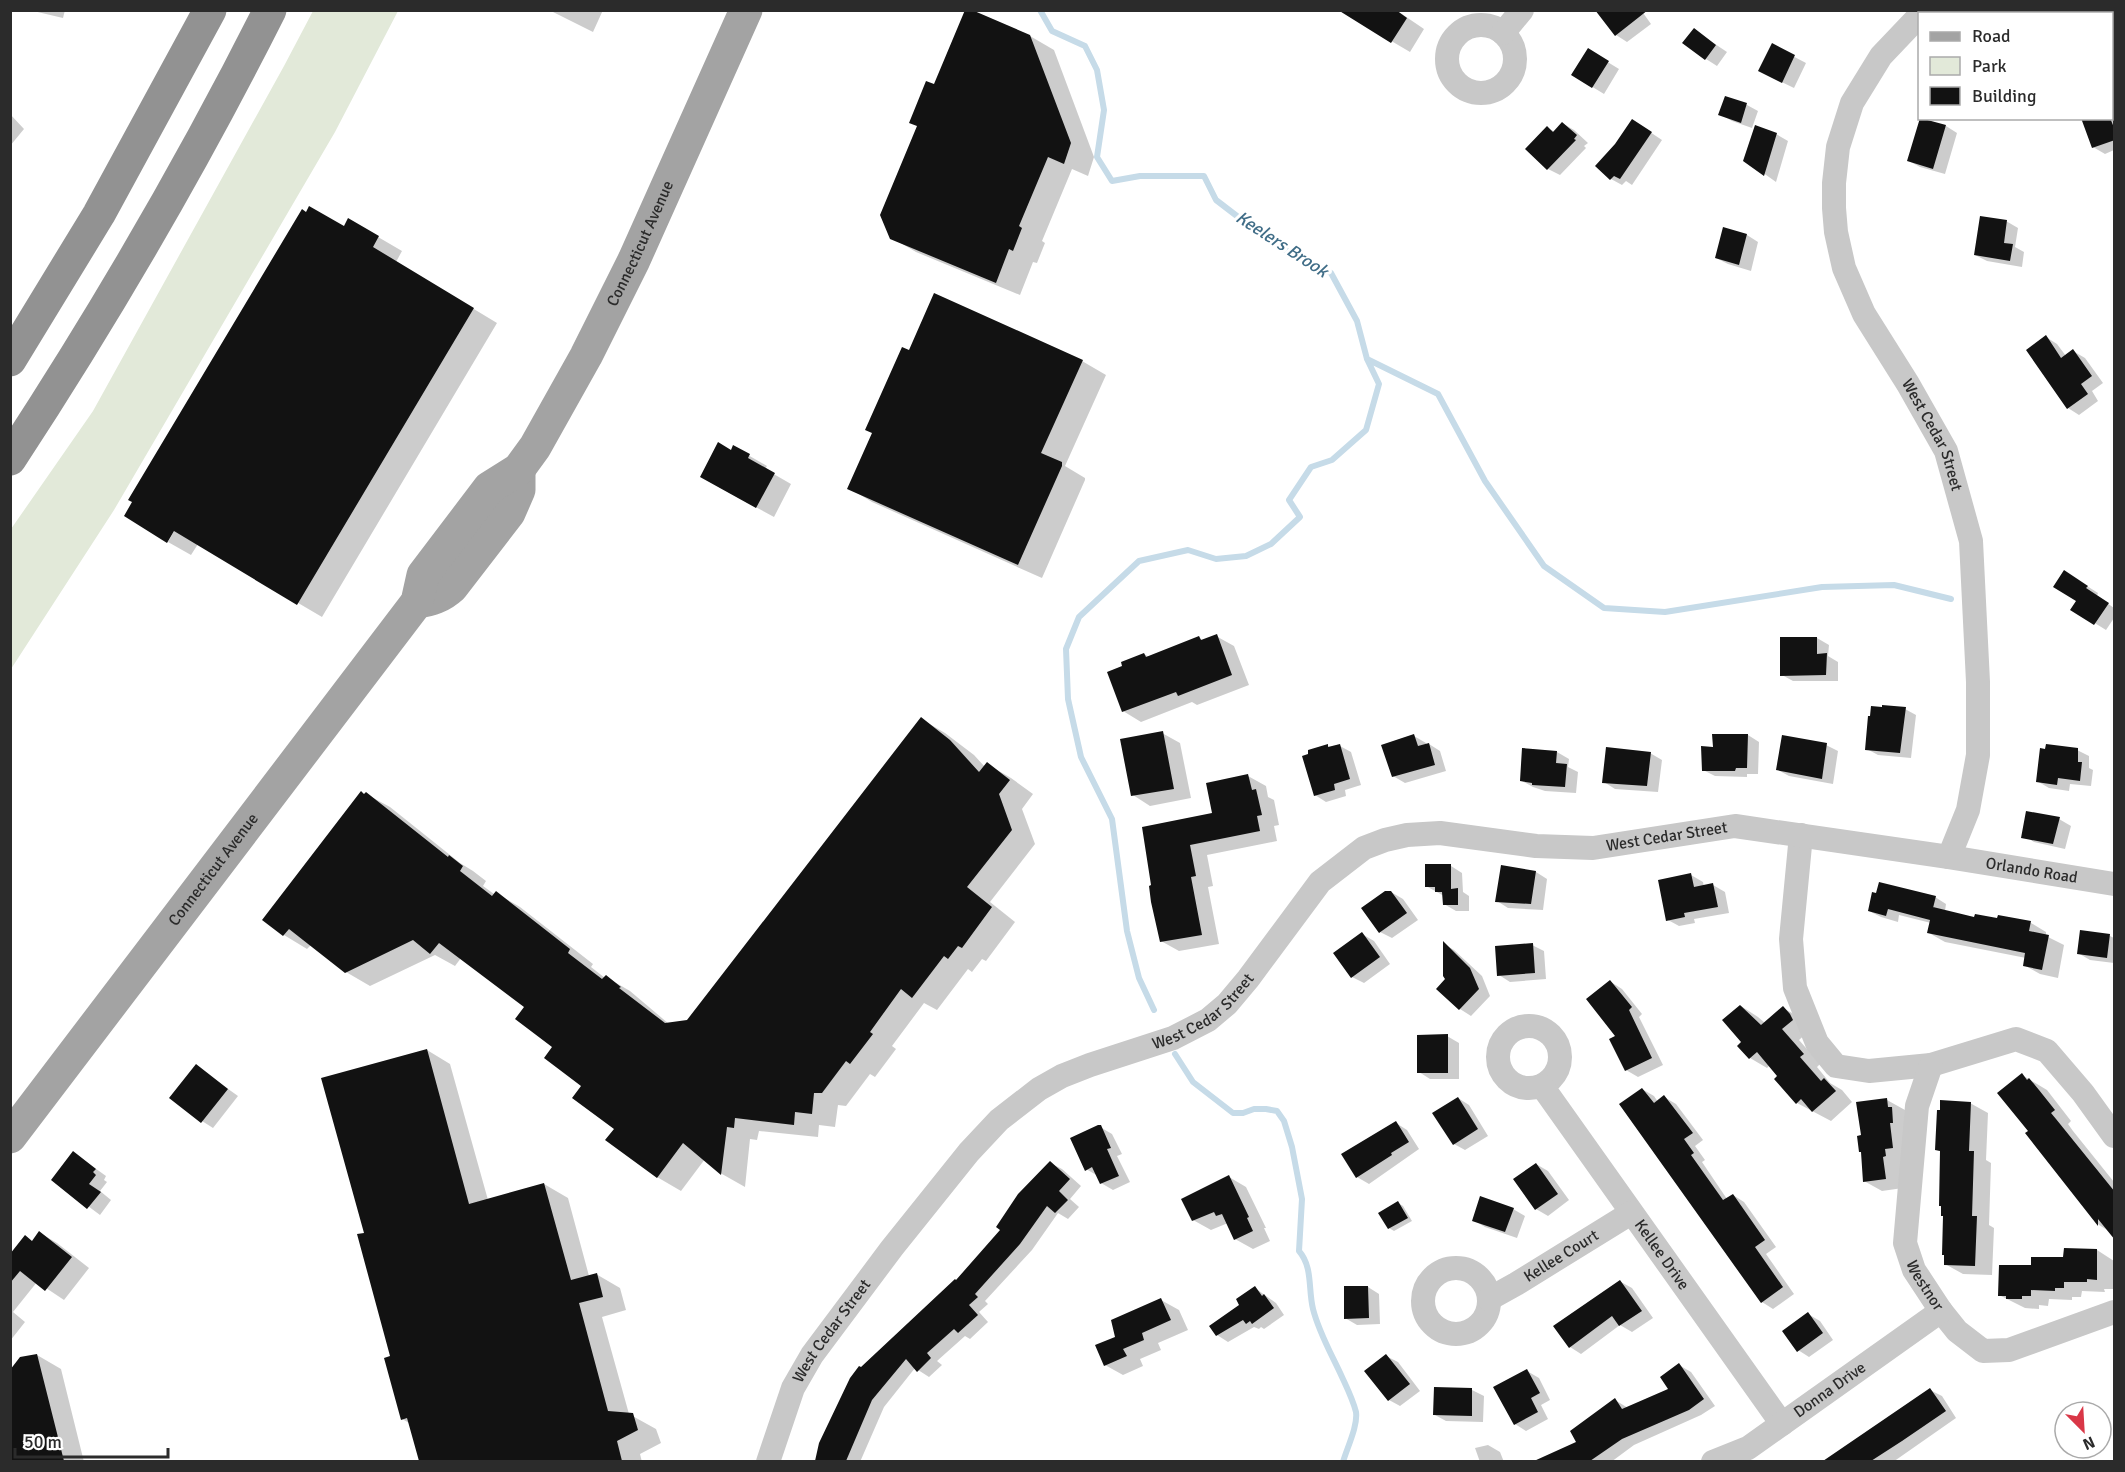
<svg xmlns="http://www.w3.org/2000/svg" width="2125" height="1472" viewBox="0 0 2125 1472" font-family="Signika,sans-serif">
	<rect width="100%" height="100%" fill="#fff"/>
	<path fill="#e2e9d9" d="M313,11h85l-63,121 -221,378 -103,159v-140l82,-118 191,-345z"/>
	<path fill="#0003" d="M29,10h36l-2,8z
		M549,10h54l-10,22z
		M1396,10l28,19 -14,23 -56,-33z
		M1641,10l10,14 -24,18 -11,-7z
		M2074,10h8l6,4h-24z
		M1694,30l33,22 -10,14 -11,-7z
		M1030,36l24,14 40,107 -6,19 -16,-7 -30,72 3,2 -8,20 -4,-1 -13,33 -104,-43 -24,-14 43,-152z
		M1772,45l34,18 -12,25 -23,-11z
		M1588,50l31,19 -15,25 -31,-19z
		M1726,98l21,7 11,6 -6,17 -20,-7 -12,-7z
		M2112,107l2,2v41l-9,4 -12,-7 -9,-29h28z
		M10,114l14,15 -14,17z
		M1562,123l12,7 14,13 -4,3 2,2 -26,27 -12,-6 -21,-20 20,-21 8,4z
		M1946,126l11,7 -12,41 -25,-7 -11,-6z
		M1644,128l18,12 -30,45 -6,-4 -4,4 -11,-6 5,-34z
		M1776,134l12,7 -12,41 -31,-22z
		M349,220l53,31 -6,11 101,61 -175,294 -124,-73 -7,11 -23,-13z
		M2006,221l12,7 -3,19 9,5 -2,15 -35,-6 -12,-6z
		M1724,229l23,6 11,7 -7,29 -23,-7 -12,-6z
		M2046,337l11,7 9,12 7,-5 12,7 18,25 -11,8 6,10 -19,14 -11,-7z
		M909,352l173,9 24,14 -41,91 20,12v2l-43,98 -170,-76 -23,-14z
		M734,447l33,19 -2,3 26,15 -17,33 -55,-30z
		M2076,579l22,14 -1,3 17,12v10l-8,12 -34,-21 6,-8z
		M1216,636l18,10 15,39 -52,20 -5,-3 -51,20 -18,-11 1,-44 20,-13 5,3 50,-19 5,3z
		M1782,638h35l12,7 -1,11 10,6v19h-45l-11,-6z
		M1905,709l11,6 -5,43 -33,-3 -11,-6z
		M921,719l24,14 29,22 11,12 2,-3 24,14 22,16 -11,15 13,35 -45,58 25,20 -29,39 -4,-2 -10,13 -4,-3 -31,41 -13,-7 -32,43 4,3 -21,28 -5,-3 -24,32 -8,-1 -3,22 -16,-2 -1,12 -59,-6 -2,9 -7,-1 -5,48 -23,-13 -17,-15 -24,32 -24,-14 -41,-48 -90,-123 -65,-48 -6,8 -20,-11 -65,31 -24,-14 -35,-27 -4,4 -23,-14 -20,-15 102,-126 24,13 70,56 13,8 13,10 -3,5 11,8 2,-1 24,14 73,57 -2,3 14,11 1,-1 24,14 39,33 19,-2z
		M1162,733l18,10 11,55 -41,8 -17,-11z
		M1748,735l11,7 -1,32h-11v3l-32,-1 -12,-6 11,-22z
		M1414,736l12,7 1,2 2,-1 11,7 6,20 -41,12 -12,-7z
		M1826,745l12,6 -5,33 -44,-8 -11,-6z
		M1328,746l3,2 9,-2 11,6 10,33 -16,5 1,6 -20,6 -11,-7z
		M1524,749l33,3 12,7 -1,8 10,5 -2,21 -31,-2 -12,-4 -11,-6z
		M2077,750l12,6v12l4,2 -2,16 -21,-2 -1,7 -20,-3 -12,-7z
		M1650,753l12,7 -4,32 -43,-3 -11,-7z
		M1248,776l18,10 2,11 6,3 5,25 -5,1 3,15 -70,14 6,31 -5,1 11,57 -40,7 -18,-10 -11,-54z
		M2059,819l12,7 -6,23 -31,-7 -11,-7z
		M1451,866l11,7 1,19 6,4v15h-13l-12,-7v-8l-18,-10z
		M1502,867l34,5 11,7 -4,31 -35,-2 -11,-7z
		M1691,875l12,7 1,5 9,-2 12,7 4,21 -35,6 1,4 -16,3 -11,-6z
		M1391,892l12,7 15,21 -26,18 -12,-6z
		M1935,897l11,7 -1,7 30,7 23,2 1,-3 32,6 15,9v4l18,9 -6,33 -18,-4 -16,-9 2,-7 -81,-16 -16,-9 2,-10 -32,-8 -1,7 -17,-5 -12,-6z
		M2082,932l28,4 4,2v25l-24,-3 -12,-7z
		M1362,934l12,7 16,23 -26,19 -12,-6z
		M1444,944l10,6 28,26 8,20 -19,20 -11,-7z
		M1532,945l12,6 2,28 -36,3 -11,-7z
		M1611,982l11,7 20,25 -3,3 24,48 -25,12 -12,-7 -8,-34z
		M1741,1006l17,11 7,6 18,-15 18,10 8,13 -10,9 21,24 -3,3 13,16 12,7 10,12 -21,19 -34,-18 -27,-38 -3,3 -17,-10 -6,-16z
		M1447,1036l12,7v36h-29l-11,-7z
		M427,1050l23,14 38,136 56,-16 24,14 21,78 7,-2 24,14 6,22 -24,7 27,97 27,15 5,14 -21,11 2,8h-221l-10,-38 -9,-5 -10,-62 -27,-123z
		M196,1066l42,30 -25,32 -11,-7z
		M2022,1075l25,15 24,31 -3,3 5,7 41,51v55l-5,-6 -10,-6 -72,-92 3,-2z
		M1642,1089l12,7 4,6 6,-5 12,7 27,36 -8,6 10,14 -3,2 25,37 6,-4 11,7 32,45 -10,7 28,40 -21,15 -11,-7z
		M1458,1098l11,7 19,31 -23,14 -11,-6z
		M1887,1100l18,10 -2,78 -21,3 -18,-10z
		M1970,1103l18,10 -2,47 5,3 -2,62 5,3 -2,47 -29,-1 -18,-10v-48l-2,-9 -3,-1 2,-54 -5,-2 4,-38z
		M1396,1123l11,7 12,19 -50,35 -12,-7z
		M1100,1127l12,7 10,20 -5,2 13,26 -17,8 -12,-7 -3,-7 -12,-7z
		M74,1153l32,23 -2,4 3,2 -7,9 11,9 -11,15 -47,-35z
		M1050,1163l12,6 19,17 -11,13 9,8 -11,12 -10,-6 -26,37 -47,51 3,3 -9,8 9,10 -18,17 -5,-3 -28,25 5,4 -13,12 -14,-9 -31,39 -24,55h-43l3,-18 41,-75 96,-87 45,-52z
		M1536,1164l12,7 21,29 -21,16 -12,-7z
		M1229,1177l17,10 20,41h-2l6,13 -17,8 -18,-10 -7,-16 -17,7 -18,-10z
		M1398,1203l5,3 9,15 -18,10 -5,-3z
		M1513,1209l12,7 -8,22 -32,-11 -12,-7z
		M40,1233l17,10 32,25 -25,32 -27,-18 -24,30 12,10 -15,19v-84l23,-15z
		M2097,1250l17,11v28h-10l1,3 -23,-1 -1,6h-9v3l-23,-1 -1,7 -9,-1v4l-14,-1 -26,-13 33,-28z
		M1621,1282l11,6 21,30 -21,14 -12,-7 -39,29 -11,-7z
		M1368,1287l11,7 1,30 -23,1 -12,-7z
		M1255,1288l21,15 8,12 -20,14 -3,-2 -2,2 -5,-2 -26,15 -11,-7z
		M1161,1300l18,10 9,20 -30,13 3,7 -21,9 3,7 -20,9 -18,-10 12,-28z
		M1808,1314l12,7 13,19 -24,17 -11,-7z
		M37,1355l24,14 23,93h-74v-89z
		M1386,1356l12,6 22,29 -20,15 -11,-6z
		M1679,1365l12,7 24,34 -14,9 -67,30 -23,17h-73l40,-19 37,-43 13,8 42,-18z
		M1527,1371l12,7 11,22 -9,5 7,14 -22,12 -11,-7z
		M1435,1389l37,1 12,6 -1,26 -37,-1 -11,-6z
		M1930,1390l12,6 14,22 -63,44h-67z
		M1488,1445l12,7 4,10h-24l-5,-14z"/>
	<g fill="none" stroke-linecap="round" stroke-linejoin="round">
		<path stroke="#c6dbe8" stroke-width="6" d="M1040,10l12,21 33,15 12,24 7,40 -7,47 15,24 28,-5h64l12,24 47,36 37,23 31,14 26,48 10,38 12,25 -13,46 -34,30 -21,7 -22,33 11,17 -29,27 -25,12 -30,3 -28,-9 -49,11 -60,56 -13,32 2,50 13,58 31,62 15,112 12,47 15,32
			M1367,359l71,35 47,87 59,85 60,42 61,4 157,-25 72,-2 57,14
			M1175,1054l18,28 40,31h10l11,-4h12l11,2 7,10 8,26 10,52 -3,52c14,16 9,38 14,58 6,24 19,46 29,68 5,11 11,23 14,35 2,14 -9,36 -13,50"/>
	</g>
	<path fill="#121212" d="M965,10h7l58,25 41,108 -7,21 -16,-7 -29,69 3,2 -9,23 -4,-2 -13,34 -106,-44 -10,-24 37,-89 -8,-3 17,-42 8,3z
		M1338,10h58l11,8 -16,25z
		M1595,10h53l-33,26z
		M1694,28l22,17 -11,15 -23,-17z
		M1772,43l23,12 -13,28 -24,-12z
		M1588,48l21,13 -17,27 -21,-13z
		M1725,96l22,7 -6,20 -23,-8z
		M1920,118l26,7 -13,44 -26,-8z
		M2081,118h29l5,12v10l-23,8z
		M1632,119l20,13 -32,47 -6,-3 -4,4 -15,-14 20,-22z
		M1562,122l15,13 -3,4 2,1 -29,30 -22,-21 22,-23 6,6z
		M1755,125l22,8 -13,43 -21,-15z
		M309,206l35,20 4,-8 31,18 -6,11 101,61 -177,297 -123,-74 -7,12 -43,-27 8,-14 -4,-2 174,-291 4,3z
		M1980,216l27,4 -3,23 9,1 -3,17 -36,-6z
		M1723,227l24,7 -8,31 -24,-7z
		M934,293l149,67 -42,93 21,9v4l-44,99 -171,-76 25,-56 -7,-3 37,-83 7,3z
		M2046,335l15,23 12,-9 19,27 -11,8 7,10 -21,15 -41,-59z
		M718,442l13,8 2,-5 17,9 -2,4 27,15 -19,35 -56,-31z
		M2064,570l24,16 -2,2 23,15 -15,22 -24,-15 6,-9 -23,-14z
		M1217,634l15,41 -54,21 -2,-4 -54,20 -15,-40 15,-6 -1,-4 23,-9 2,4 53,-21 2,4z
		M1780,637h37v17l10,-1 -1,22 -46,1z
		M1882,705l24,2 -6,46 -35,-3 3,-34h2l1,-10 11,1z
		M921,717l29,23 29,32 8,-10 23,18 -11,14 13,36 -45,57 25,20 -30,41 -4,-2 -10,13 -4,-3 -32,42 -11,-9 -31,43 3,2 -23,30 -4,-3 -24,32h-8l-2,21 -17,-2 -1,13 -59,-7 -1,10 -7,-1 -6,48 -38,-32 -26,35 -52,-38 9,-11 -42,-31 9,-12 -37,-28 8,-11 -37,-28 9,-12 -85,-64 -9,11 -17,-14 -68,33 -56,-44 -6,7 -21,-16 99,-129 3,3 2,-2 82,65 1,-2 14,11 -3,5 32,25 4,-5 74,58 -2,4 34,26 4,-4 15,12 -2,1 46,35 22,-3z
		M1163,731l11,58 -43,7 -11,-57z
		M1414,734l4,12 11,-3 6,22 -43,12 -11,-32z
		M1712,734h36l-1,34h-11l-1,3h-33l-1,-25 12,1z
		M1782,735l45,8 -5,36 -46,-9z
		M1328,744v3l12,-3 10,35 -16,5 1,6 -21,6 -12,-40 6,-2v-4z
		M2046,744l32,4v14h4l-2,19 -22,-3 -1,7 -21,-3 4,-34 5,1z
		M1606,747l45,5 -4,34 -45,-3z
		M1522,748l35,3 -1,12 11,1 -2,23 -33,-2v-2l-12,-2z
		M1248,774l4,16 4,-1 6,26 -5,1 3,15 -70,14 6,31 -5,1 11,58 -42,7 -9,-40 -2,-16 2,-1 -9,-58 70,-14 -6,-30z
		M2026,811l34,6 -7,27 -32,-6z
		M1425,864h26v25l7,-1v17h-15l-1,-13h-7v-5h-10z
		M1501,865l35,6 -5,33 -36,-2z
		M1691,873l3,14 19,-4 5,24 -34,6 1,4 -19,4 -8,-41z
		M1879,882l57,14 -6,24 -42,-11 -2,7 -18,-5 4,-19 4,1z
		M1385,891h6l16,22 -28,20 -18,-25z
		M1933,907l41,10 1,-3 22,4 1,-3 33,6 -2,10 20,4 -7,35 -19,-4 2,-13 -98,-20z
		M2080,930l30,4 -3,24 -30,-4z
		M1362,932l18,25 -29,21 -18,-25z
		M1443,941l27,27 9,21 -20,21 -23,-21 9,-10 -2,-3z
		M1533,943l2,30 -38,3 -2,-30z
		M1610,980l22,27 -3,3 23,48 -27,13 -16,-32 6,-3 -29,-37z
		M1740,1005l21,20 22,-19 7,8 3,6 -11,9 22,25 -4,3 21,24 3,-3 12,13 -24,21 -11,-13 -5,5 -22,-25 3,-3 -20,-24 -8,7 -12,-13 4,-4 -19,-22z
		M1448,1034v39h-31v-38z
		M427,1049l42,155 75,-21 27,97 26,-7 6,24 -24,6 29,108 25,2 5,17 -21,11 5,20h-203l-12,-43 -6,2 -17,-62 6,-2 -33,-122 7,-1 -43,-155z
		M196,1064l32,25 -27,34 -32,-25z
		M2022,1073l5,7 2,-2 10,12 16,20 -4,3 5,6 59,73v48l-17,-21v7l-73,-93 3,-2 -31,-38z
		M1642,1088l12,15 10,-8 29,38 -9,6 10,14 -3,2 32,45 10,-6 32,46 -10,7 28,40 -22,16 -142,-199z
		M1458,1097l20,32 -25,16 -21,-32z
		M1887,1098l1,9h4l1,16h-3l3,25 -8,1 1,7 -3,1 3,22 -23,3 -2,-30h-2l-2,-16 4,-1 -5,-33z
		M1940,1100l31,2 -2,49h5l-2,65h5l-2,50 -31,-1v-10h-2l1,-39h-2v-10h-2l1,-55 -5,-1 2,-40h3z
		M1396,1121l13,21 -18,11 1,2 -36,23 -15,-24z
		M1098,1125h3l10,23 -4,1 12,27 -19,8 -8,-17 -7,4 -15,-33z
		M73,1151l23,18 -3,3 3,3 -7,9 12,8 -14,17 -36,-29z
		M1050,1161l20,18 -11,12 9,9 -13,13 -8,-7 -27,38 -45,50 3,3 -9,8 9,10 -20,18 -4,-4 -27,24 4,5 -14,14 -11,-13 -34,41 -26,61h-31l4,-18 31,-65 9,-12 2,1 94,-88 1,1 44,-50 -4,-3 22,-33z
		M1536,1163l22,31 -23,16 -22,-31z
		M1229,1175l20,42 -2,1 6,13 -19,9 -12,-26 -6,2 -2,-4 -22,9 -11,-22z
		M1480,1196l34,12 -9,24 -33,-11z
		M1398,1201l10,17 -20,11 -10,-16z
		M39,1231l33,26 -27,34 -25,-20 -10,12v-29l15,-19 7,6z
		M2064,1248l33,1v31l-10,-1v3h-23v6h-9v3l-24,-1v6h-9v3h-16v-3h-8l1,-31h32v-8h32z
		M1620,1280l22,31 -23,15 -7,-10 -43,32 -16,-22z
		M1255,1286l7,10 2,-2 10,14 -22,16 -2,-3 -4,3 -3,-4 -27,16 -7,-10 30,-21 -3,-6z
		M1344,1286h24l1,32 -25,1z
		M1161,1298l10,22 -29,13 2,7 -21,9 4,7 -23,10 -9,-21 20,-8 -4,-17z
		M1808,1312l15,21 -26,19 -15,-21z
		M37,1354l27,107h-54v-91l10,-13z
		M1386,1354l24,30 -22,17 -24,-30z
		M1679,1363l25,36 -15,11 -67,29 -32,22h-56l42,-19 -6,-11 45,-33 7,11 46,-20 -8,-12z
		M1527,1369l13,24 -9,5 7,14 -24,13 -21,-38z
		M1434,1387l38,1v28l-39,-1z
		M1930,1388l16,23 -44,30 -31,20h-48z"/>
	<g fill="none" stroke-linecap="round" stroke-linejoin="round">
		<g stroke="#c8c8c8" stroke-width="24">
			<path id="s1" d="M1920,15l-39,41 -29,47 -14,44 -4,36v25l2,24 8,36 20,46 44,70 38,67 25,90 7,141v73l-10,55 -19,47"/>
			<circle cx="1481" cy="59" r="34"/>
			<path d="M1503,33l19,-23"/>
			<path d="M1801,835l-10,104 4,49 22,55 19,23 33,5 62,-6 85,-26 31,12 36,42 31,43"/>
			<circle cx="1529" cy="1057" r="31"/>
			<path id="s2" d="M1931,1065l-14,41 -12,137 9,27 27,41 16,20 26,20 26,-1 105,-38"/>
			<path id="s3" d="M1542,1086l240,338"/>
			<circle cx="1456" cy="1301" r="33"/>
			<path id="s4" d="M1489,1299l27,-15 115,-71"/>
			<path id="s5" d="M768,1462l25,-74 19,-33 80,-107 77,-96 30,-32 40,-31 23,-13 28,-11 83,-27 35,-18 19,-16 21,-25 72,-97 44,-34 21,-8 22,-5 33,-2 96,13 57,2 142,-22 214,31 165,27"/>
			<path id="s6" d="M1713,1462l35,-14 193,-137"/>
		</g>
		<g stroke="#a3a3a3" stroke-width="33">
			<path d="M417,602c14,-2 24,-5 35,-15l57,-74 10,-23v-21"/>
			<path id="s7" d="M10,1137l407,-535 6,-27 66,-87 30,-19 16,-22 51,-91 48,-96 112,-250"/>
		</g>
		<path stroke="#929292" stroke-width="33" d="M10,360l89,-146 111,-204
			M10,459c95,-145 182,-294 260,-449"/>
	</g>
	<g text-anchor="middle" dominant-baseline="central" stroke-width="6" stroke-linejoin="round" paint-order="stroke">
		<g font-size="16" fill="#2b2b2b" stroke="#fff">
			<text stroke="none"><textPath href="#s7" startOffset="1101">Connecticut Avenue</textPath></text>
			<text stroke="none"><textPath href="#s1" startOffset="470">West Cedar Street</textPath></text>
			<text stroke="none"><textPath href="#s5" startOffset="1191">West Cedar Street</textPath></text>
			<text stroke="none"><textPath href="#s7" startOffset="336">Connecticut Avenue</textPath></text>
			<text stroke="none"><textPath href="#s5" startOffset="1560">Orlando Road</textPath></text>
			<text stroke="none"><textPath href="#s5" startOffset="651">West Cedar Street</textPath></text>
			<text stroke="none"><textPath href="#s3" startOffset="207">Kellee Drive</textPath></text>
			<text stroke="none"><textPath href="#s4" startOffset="84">Kellee Court</textPath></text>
			<text stroke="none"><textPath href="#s2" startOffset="228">Westnor</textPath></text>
			<text stroke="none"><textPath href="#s5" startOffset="147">West Cedar Street</textPath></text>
			<text stroke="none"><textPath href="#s6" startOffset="138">Donna Drive</textPath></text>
		</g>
		<g font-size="18" font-style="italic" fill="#406d87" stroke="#fff">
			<text transform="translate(1282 244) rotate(33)">Keelers Brook</text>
		</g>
	</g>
	<rect width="2125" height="1472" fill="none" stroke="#2b2b2b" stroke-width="24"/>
	<rect x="1918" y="12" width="195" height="108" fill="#ffffff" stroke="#aaaaaa" stroke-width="1.5"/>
	<rect x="1930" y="32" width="30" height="9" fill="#a3a3a3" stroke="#aaaaaa" stroke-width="1.5"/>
	<text x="1972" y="42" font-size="18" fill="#2b2b2b">Road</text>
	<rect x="1930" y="57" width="30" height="18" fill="#e2e9d9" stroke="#aaaaaa" stroke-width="1.5"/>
	<text x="1972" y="72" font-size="18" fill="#2b2b2b">Park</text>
	<rect x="1930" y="87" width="30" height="18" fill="#121212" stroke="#aaaaaa" stroke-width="1.5"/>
	<text x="1972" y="102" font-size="18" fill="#2b2b2b">Building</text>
	<g transform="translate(2083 1430) rotate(156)"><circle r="28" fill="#ffffff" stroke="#aaaaaa" stroke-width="1.5"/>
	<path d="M0-4.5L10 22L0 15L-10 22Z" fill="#d93747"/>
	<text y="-9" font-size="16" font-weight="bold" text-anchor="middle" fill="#2b2b2b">N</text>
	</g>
	<path d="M15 1448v9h153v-9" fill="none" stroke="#2b2b2b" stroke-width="3"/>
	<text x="24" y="1448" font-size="18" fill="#2b2b2b" stroke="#ffffff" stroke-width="4.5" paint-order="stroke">50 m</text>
</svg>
